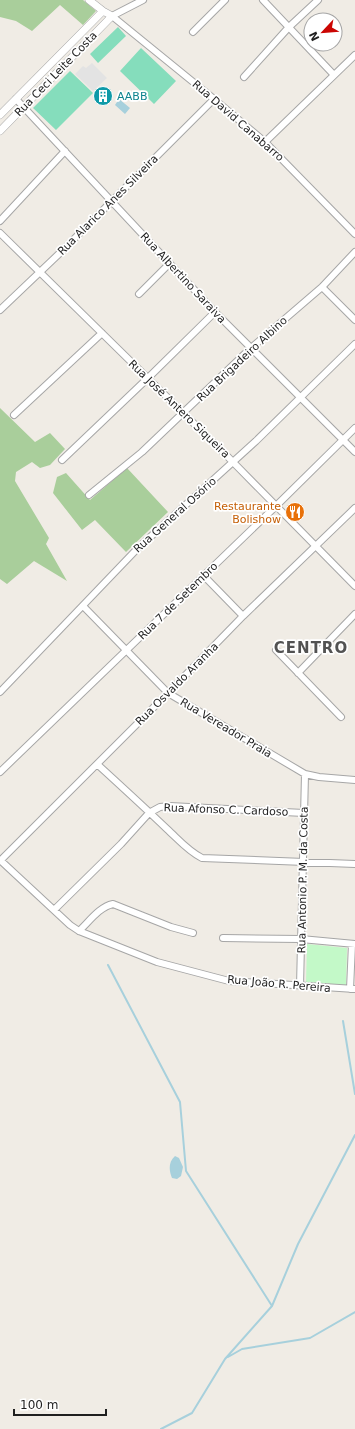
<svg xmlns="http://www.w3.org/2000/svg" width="355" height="1429" viewBox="0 0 355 1429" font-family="'DejaVu Sans',sans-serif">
	<rect width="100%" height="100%" fill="#f0ece5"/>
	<path fill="#a9ce9b" d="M0,0h83l13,11 -13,14 -23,-20 -28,26 -16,-10 -16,-4z
		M0,408l35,34 15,-9 15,16 -15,16 -10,3 -8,-6 -16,10 -1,9 34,57 -3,6 21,37 -33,-20 -27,23 -7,-5z
		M127,468l41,44 -42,40 -31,-32 -13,10 -29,-37 4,-16 9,-4 24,27z"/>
	<path fill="#c3f9c8" d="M307,944l40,4 -1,37 -40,-3z"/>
	<path fill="#85ddbc" d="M118,27l8,9 -28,27 -8,-9z
		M141,48l35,33 -22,23 -34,-33z
		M70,71l23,22 -37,37 -23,-22z"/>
	<path fill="#e3e3e3" d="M92,63l15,15 -14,13 -18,-17 8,-8 3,2z"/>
	<path fill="#a7d0dc" d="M119,99l11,9 -5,6 -10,-9z
		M175,1156l4,2 4,9 -2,9 -4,3 -5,-1c-3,-7 -4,-16 3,-22z"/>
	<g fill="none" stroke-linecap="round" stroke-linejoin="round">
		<path stroke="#a7d0dc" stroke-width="2" d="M108,965l72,137 6,69 86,135
			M343,1021l12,73
			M228,1357l14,-8 68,-11 45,-26
			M161,1429l31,-16 33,-54 47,-53 26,-62 57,-109"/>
		<g stroke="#a6a6a6" stroke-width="8">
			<path id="minor" d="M143,0l-31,16 102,83 51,43 90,92
				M263,0l71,75
				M193,32l32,-32
				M244,77l45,-50 29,-27
				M16,99l199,213 140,140
				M265,142l90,-87
				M0,221l65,-70
				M0,233l227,223 128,130
				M322,287l33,33
				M139,294l30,-30
				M0,310l62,-59 152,-152
				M14,415l88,-82
				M62,460l86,-82 67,-66
				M89,495l53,-43 109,-104 71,-61 33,-35
				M204,576l39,40
				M83,606l85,87 137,81 14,3 36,3
				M276,650l65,67
				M298,673l57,-59
				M0,692l137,-143 119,-108 99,-97
				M97,764c23,21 47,43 70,65 12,11 21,22 35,29l153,6
				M0,772l276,-266 79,-78
				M0,860l70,65 9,6 78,31 72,19 126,8
				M0,861l168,-168 75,-77 112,-108
				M54,910l67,-66 28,-31 11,-6 10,-1 134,7
				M79,931c10,-9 20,-24 34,-27l58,23 22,6
				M223,938l78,1 54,5
				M300,986l5,-212
				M350,989l2,-45"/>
		</g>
		<g stroke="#a6a6a6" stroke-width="8">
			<path id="tertiary" d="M0,115l103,-104
				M0,131l112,-115 -9,-5 -14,-11"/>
		</g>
		<use href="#minor" stroke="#fff" stroke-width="6"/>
		<use href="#tertiary" stroke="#fff" stroke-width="7"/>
	</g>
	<defs>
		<g id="building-disc" transform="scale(1)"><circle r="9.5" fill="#0f9aa8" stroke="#fff"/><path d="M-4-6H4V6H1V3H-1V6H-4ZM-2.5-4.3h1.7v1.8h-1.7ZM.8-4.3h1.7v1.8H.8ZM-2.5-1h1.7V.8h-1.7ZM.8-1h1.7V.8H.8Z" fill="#fff"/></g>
		<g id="restaurant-disc" transform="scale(1)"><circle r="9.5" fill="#e8710a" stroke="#fff"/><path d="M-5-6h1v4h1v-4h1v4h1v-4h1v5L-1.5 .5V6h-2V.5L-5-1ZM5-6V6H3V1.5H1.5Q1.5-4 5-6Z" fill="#fff"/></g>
	</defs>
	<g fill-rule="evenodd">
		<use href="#building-disc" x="103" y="96"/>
		<use href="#restaurant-disc" x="295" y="512"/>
	</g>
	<g text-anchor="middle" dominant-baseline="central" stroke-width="3.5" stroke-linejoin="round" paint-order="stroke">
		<g font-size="11" fill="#1f1f1f" stroke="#fff">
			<text transform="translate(56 74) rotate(-46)">Rua Ceci Leite Costa</text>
			<text transform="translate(238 121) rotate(41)">Rua David Canabarro</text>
			<text transform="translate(108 205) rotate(-45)">Rua Alarico Anes Silveira</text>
			<text transform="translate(183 278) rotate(47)">Rua Albertino Saraiva</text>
			<text transform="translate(242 359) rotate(-43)">Rua Brigadeiro Albino</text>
			<text transform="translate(179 409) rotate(44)">Rua José Antero Siqueira</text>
			<text transform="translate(175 515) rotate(-42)">Rua General Osório</text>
			<text transform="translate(178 601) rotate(-44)">Rua 7 de Setembro</text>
			<text transform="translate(177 684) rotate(-45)">Rua Osvaldo Aranha</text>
			<text transform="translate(226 728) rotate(31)">Rua Vereador Praia</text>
			<text transform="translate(226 810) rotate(2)">Rua Afonso C. Cardoso</text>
			<text transform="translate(303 880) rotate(-89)">Rua Antonio P. M. da Costa</text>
			<text transform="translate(279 984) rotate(5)">Rua João R. Pereira</text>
		</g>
		<g font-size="11" fill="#0d838f" stroke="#fff" text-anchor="start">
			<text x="117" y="96">AABB</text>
		</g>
		<g font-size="11" fill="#c56008" stroke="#fff" text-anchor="end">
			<text x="281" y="506">Restaurante<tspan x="281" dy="13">Bolishow</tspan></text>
		</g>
		<g font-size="15" font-weight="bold" letter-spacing="1" fill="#525252" stroke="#fff">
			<text x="311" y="648">CENTRO</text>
		</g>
	</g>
	<g transform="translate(323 32) rotate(244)"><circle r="19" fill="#ffffff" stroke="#a5a5a5"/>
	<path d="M0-3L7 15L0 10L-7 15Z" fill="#cb0603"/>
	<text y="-6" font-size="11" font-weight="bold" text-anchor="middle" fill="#1f1f1f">N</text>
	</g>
	<path d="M14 1409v6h92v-6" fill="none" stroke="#1f1f1f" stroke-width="2"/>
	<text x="20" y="1409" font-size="12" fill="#1f1f1f" stroke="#ffffff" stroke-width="3" paint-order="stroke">100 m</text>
</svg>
